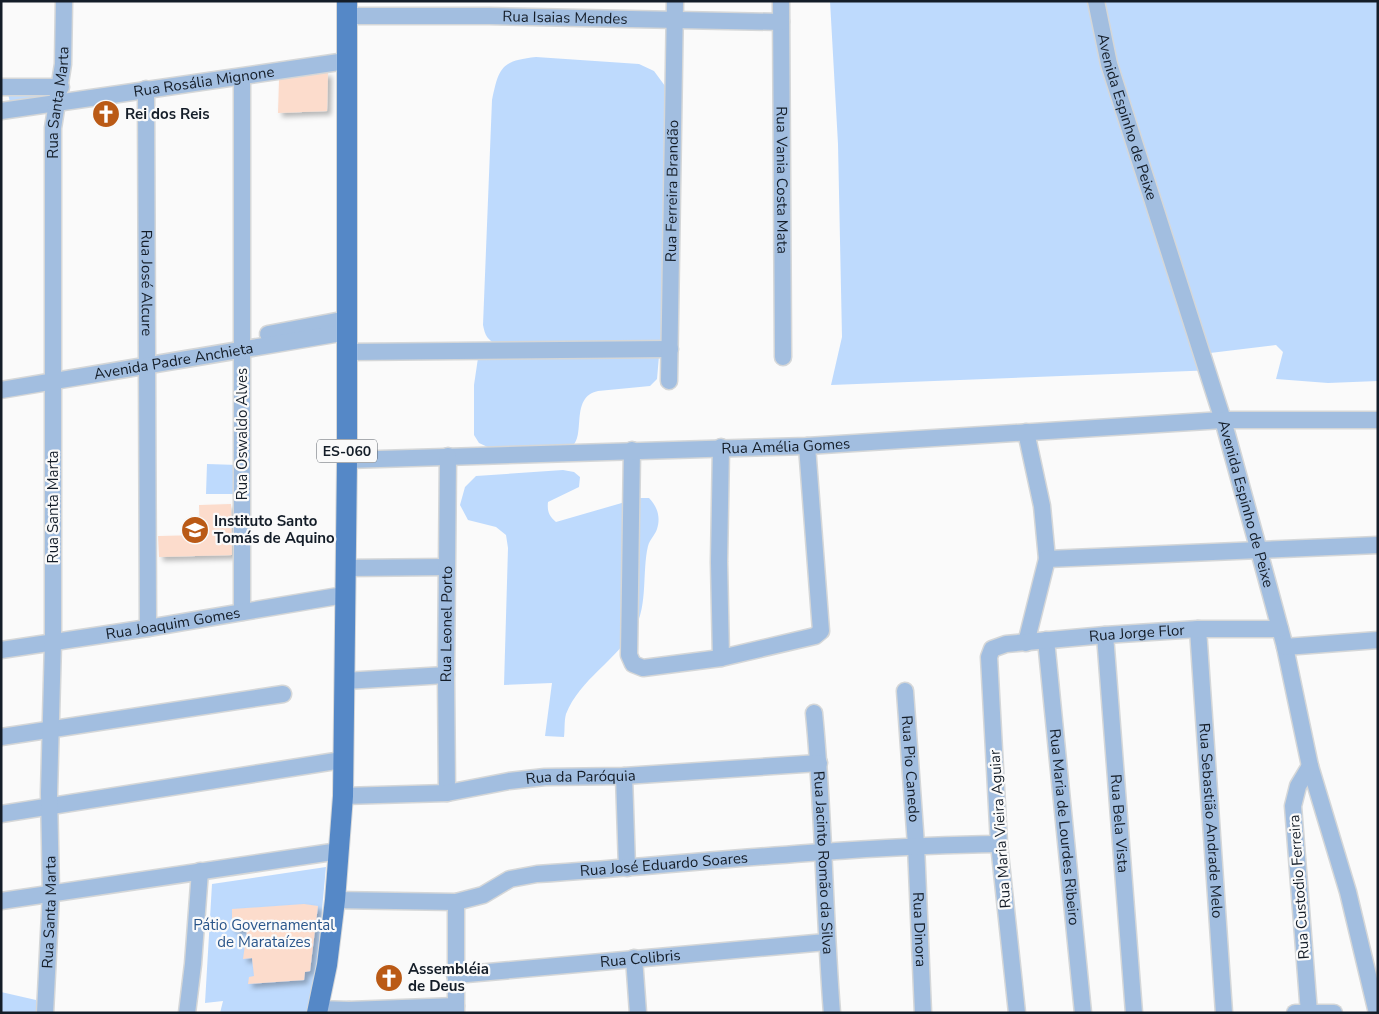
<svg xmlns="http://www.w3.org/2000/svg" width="1379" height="1014" viewBox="0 0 1379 1014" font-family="'Nunito Sans',sans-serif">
	<defs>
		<filter id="shadow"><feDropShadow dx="4" dy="4" stdDeviation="2.5" flood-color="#0004"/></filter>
	</defs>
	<rect width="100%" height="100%" fill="#fafafa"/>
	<path fill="#bedafd" d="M830,1h548v380l-50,2 -52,-4 7,-27 -7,-7 -66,8 6,17 -385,15 11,-48 -4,-193z
		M536,57l103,7 15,7 11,15 1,248 -5,7 -163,4c-11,-5 -13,-10 -15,-20l9,-225c7,-33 9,-39 44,-43z
		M51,92l-1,10 -39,4 -3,-12z
		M659,356l-2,23 -7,7 -52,5c-29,6 -11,46 -27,56l-79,2 -13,-6 -5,-8v-50l4,-27z
		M207,464l31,1 -1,29h-31z
		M563,470l11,2 6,5 -1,10 -31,15c-1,9 1,14 8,20l83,-24h10c8,8 12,19 8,31 -2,6 -7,10 -9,17 -6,25 0,59 -13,82 -19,33 -55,51 -69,86 -2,7 -1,16 -2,23l-19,-1 7,-53 -48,2 4,-137 -2,-13 -10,-8 -28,-7 -8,-15 5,-18 11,-11z
		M326,867l-11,116 -6,30h-89l3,-12 -18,2 7,-119z
		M1,992l35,8v13h-35z"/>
	<path fill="#fcdccc" filter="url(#shadow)" d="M328,72l-1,39 -49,2 1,-34z
		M231,504l1,51 -73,2 -1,-21 42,-1 -1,-30z
		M304,904l14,2 -8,65 -5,1 -1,8 -56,4 1,-7 5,-1 -2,-18 -9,1 4,-28 -15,-2v-20z"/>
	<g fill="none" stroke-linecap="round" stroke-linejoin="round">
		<g stroke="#d5d7d8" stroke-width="19">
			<g id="minor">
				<path id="s1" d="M781,1l2,356"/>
				<path id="s2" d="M1096,1l13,63 114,356 36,131 26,96 25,119 38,126 29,121"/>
				<path id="s3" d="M347,16h142l292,6"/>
				<path d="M242,77v535"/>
				<path d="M1,87h60"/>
				<path id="s4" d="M146,89l2,539"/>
				<path id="s5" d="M1,111l345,-50"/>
				<path d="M268,334l79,-15"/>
				<path d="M347,352l323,-3"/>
				<path id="s6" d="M669,381l6,-380"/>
				<path id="s7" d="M1,390l346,-58"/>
				<path d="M1026,432l16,74 5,53"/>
				<path d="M721,447l-2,115 2,96"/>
				<path d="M632,450l-3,205 4,9 10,4 78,-10 94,-22 6,-5 -14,-185"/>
				<path id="s8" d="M347,460l460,-14 416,-26h155"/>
				<path d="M346,568l100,-1"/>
				<path id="s9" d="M1198,629l26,384"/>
				<path id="s10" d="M1105,635l29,378"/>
				<path id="s11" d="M1046,640l37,373"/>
				<path d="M1026,643l21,-84 331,-14"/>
				<path d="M1285,647l93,-7"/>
				<path id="s12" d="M1,650l147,-22 196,-33"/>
				<path d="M344,681l102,-6"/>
				<path id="s13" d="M905,691l11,154 7,168"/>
				<path id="s14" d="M814,713c10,100 10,200 18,300"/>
				<path d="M1,737l282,-43"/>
				<path d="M624,776l3,92"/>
				<path id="s15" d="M447,793l-1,-118 2,-219"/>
				<path id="s16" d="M343,796l104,-3 62,-12 36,-4 79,-1 195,-13"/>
				<path d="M1,814l341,-54"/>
				<path id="s17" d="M335,900l121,2 27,-7 27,-16 27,-5c154,-10 307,-28 462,-30"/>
				<path d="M1,901l338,-50"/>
				<path d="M456,902v111"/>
				<path d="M634,958l4,55"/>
				<path id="s18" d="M455,975l371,-33"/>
				<path d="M318,1009l31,1v3"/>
				<path d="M349,1010l107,-4"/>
				<path id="s19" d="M45,1013l6,-120 -2,-100 4,-151v-514l10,-64 1,-63"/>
				<path d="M187,1013l6,-49 7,-93"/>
				<path id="s20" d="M1017,1013l-18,-169 -10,-187 3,-8 14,-5 99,-9 93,-6h82"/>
				<path d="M1295,1013h39"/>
				<path d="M1309,1013l-16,-207 5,-20 12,-20"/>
			</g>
		</g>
		<g stroke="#d5d7d8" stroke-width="22">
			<path id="major" d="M317,1013l10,-48 8,-65 8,-104 4,-336v-459"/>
		</g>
		<use href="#minor" stroke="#a2bee0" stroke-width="16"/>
		<use href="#major" stroke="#5588c7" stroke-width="20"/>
	</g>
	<defs>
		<g id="church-disc" transform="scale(1.4375)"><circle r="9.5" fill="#ba5a16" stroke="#fafafa"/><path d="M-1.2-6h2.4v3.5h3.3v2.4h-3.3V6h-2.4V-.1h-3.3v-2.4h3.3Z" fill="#fff"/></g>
		<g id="school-disc" transform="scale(1.4375)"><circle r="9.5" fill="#ba5a16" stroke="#fafafa"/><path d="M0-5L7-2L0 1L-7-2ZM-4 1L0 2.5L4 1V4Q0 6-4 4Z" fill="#fff"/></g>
	</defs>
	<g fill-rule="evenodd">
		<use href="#church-disc" x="106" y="114"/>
		<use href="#school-disc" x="195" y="530"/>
		<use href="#church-disc" x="389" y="978"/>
	</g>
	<g text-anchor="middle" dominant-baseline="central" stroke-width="4.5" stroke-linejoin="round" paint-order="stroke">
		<rect fill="#fafafa" stroke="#595f67" stroke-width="1" x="317" y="439.5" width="60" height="23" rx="4"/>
		<g font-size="14" font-weight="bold" fill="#141d28">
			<text x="347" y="451">ES-060</text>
		</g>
		<g font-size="15" fill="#141d28" stroke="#fafafa">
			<text stroke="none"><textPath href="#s3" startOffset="218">Rua Isaias Mendes</textPath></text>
			<text stroke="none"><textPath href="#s5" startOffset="205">Rua Rosália Mignone</textPath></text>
			<text stroke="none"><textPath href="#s19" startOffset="911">Rua Santa Marta</textPath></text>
			<text stroke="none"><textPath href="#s2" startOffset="120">Avenida Espinho de Peixe</textPath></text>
			<text stroke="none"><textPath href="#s1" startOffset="179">Rua Vania Costa Mata</textPath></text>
			<text stroke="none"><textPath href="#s6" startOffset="190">Rua Ferreira Brandão</textPath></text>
			<text stroke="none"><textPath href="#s4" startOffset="194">Rua José Alcure</textPath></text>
			<text stroke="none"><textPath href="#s7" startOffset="175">Avenida Padre Anchieta</textPath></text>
			<text transform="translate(242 434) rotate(-90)">Rua Oswaldo Alves</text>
			<text stroke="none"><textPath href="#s8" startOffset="439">Rua Amélia Gomes</textPath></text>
			<text stroke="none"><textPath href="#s2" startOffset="525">Avenida Espinho de Peixe</textPath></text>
			<text transform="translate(53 507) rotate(-90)">Rua Santa Marta</text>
			<text stroke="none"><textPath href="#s12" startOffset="174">Rua Joaquim Gomes</textPath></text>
			<text stroke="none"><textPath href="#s15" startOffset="169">Rua Leonel Porto</textPath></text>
			<text stroke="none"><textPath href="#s20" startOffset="512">Rua Jorge Flor</textPath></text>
			<text stroke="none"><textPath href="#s13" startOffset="78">Rua Pio Canedo</textPath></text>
			<text stroke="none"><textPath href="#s16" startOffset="239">Rua da Paróquia</textPath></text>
			<text stroke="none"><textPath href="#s9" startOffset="192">Rua Sebastião Andrade Melo</textPath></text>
			<text stroke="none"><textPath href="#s10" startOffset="189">Rua Bela Vista</textPath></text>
			<text stroke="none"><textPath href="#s11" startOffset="188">Rua Maria de Lourdes Ribeiro</textPath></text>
			<text transform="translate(1000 829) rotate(-94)">Rua Maria Vieira Aguiar</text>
			<text stroke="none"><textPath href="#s14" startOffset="150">Rua Jacinto Romão da Silva</textPath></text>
			<text stroke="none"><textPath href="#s17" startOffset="335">Rua José Eduardo Soares</textPath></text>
			<text transform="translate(1299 887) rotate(-94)">Rua Custodio Ferreira</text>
			<text stroke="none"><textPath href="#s19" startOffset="101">Rua Santa Marta</textPath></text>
			<text stroke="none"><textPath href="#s13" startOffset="239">Rua Dinora</textPath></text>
			<text stroke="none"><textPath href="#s18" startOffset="186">Rua Colibris</textPath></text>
		</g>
		<g font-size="15" font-weight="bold" fill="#141d28" stroke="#fafafa" text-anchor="start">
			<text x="125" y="114">Rei dos Reis</text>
			<text x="214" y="521">Instituto Santo<tspan x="214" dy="17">Tomás de Aquino</tspan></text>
			<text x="408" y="969">Assembléia<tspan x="408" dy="17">de Deus</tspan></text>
		</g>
		<g font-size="15" fill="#29558a" stroke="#fafafa">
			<text x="264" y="925">Pátio Governamental<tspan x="264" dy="17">de Marataízes</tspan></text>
		</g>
	</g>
	<rect width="1379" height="1014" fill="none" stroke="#141d28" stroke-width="5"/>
</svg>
